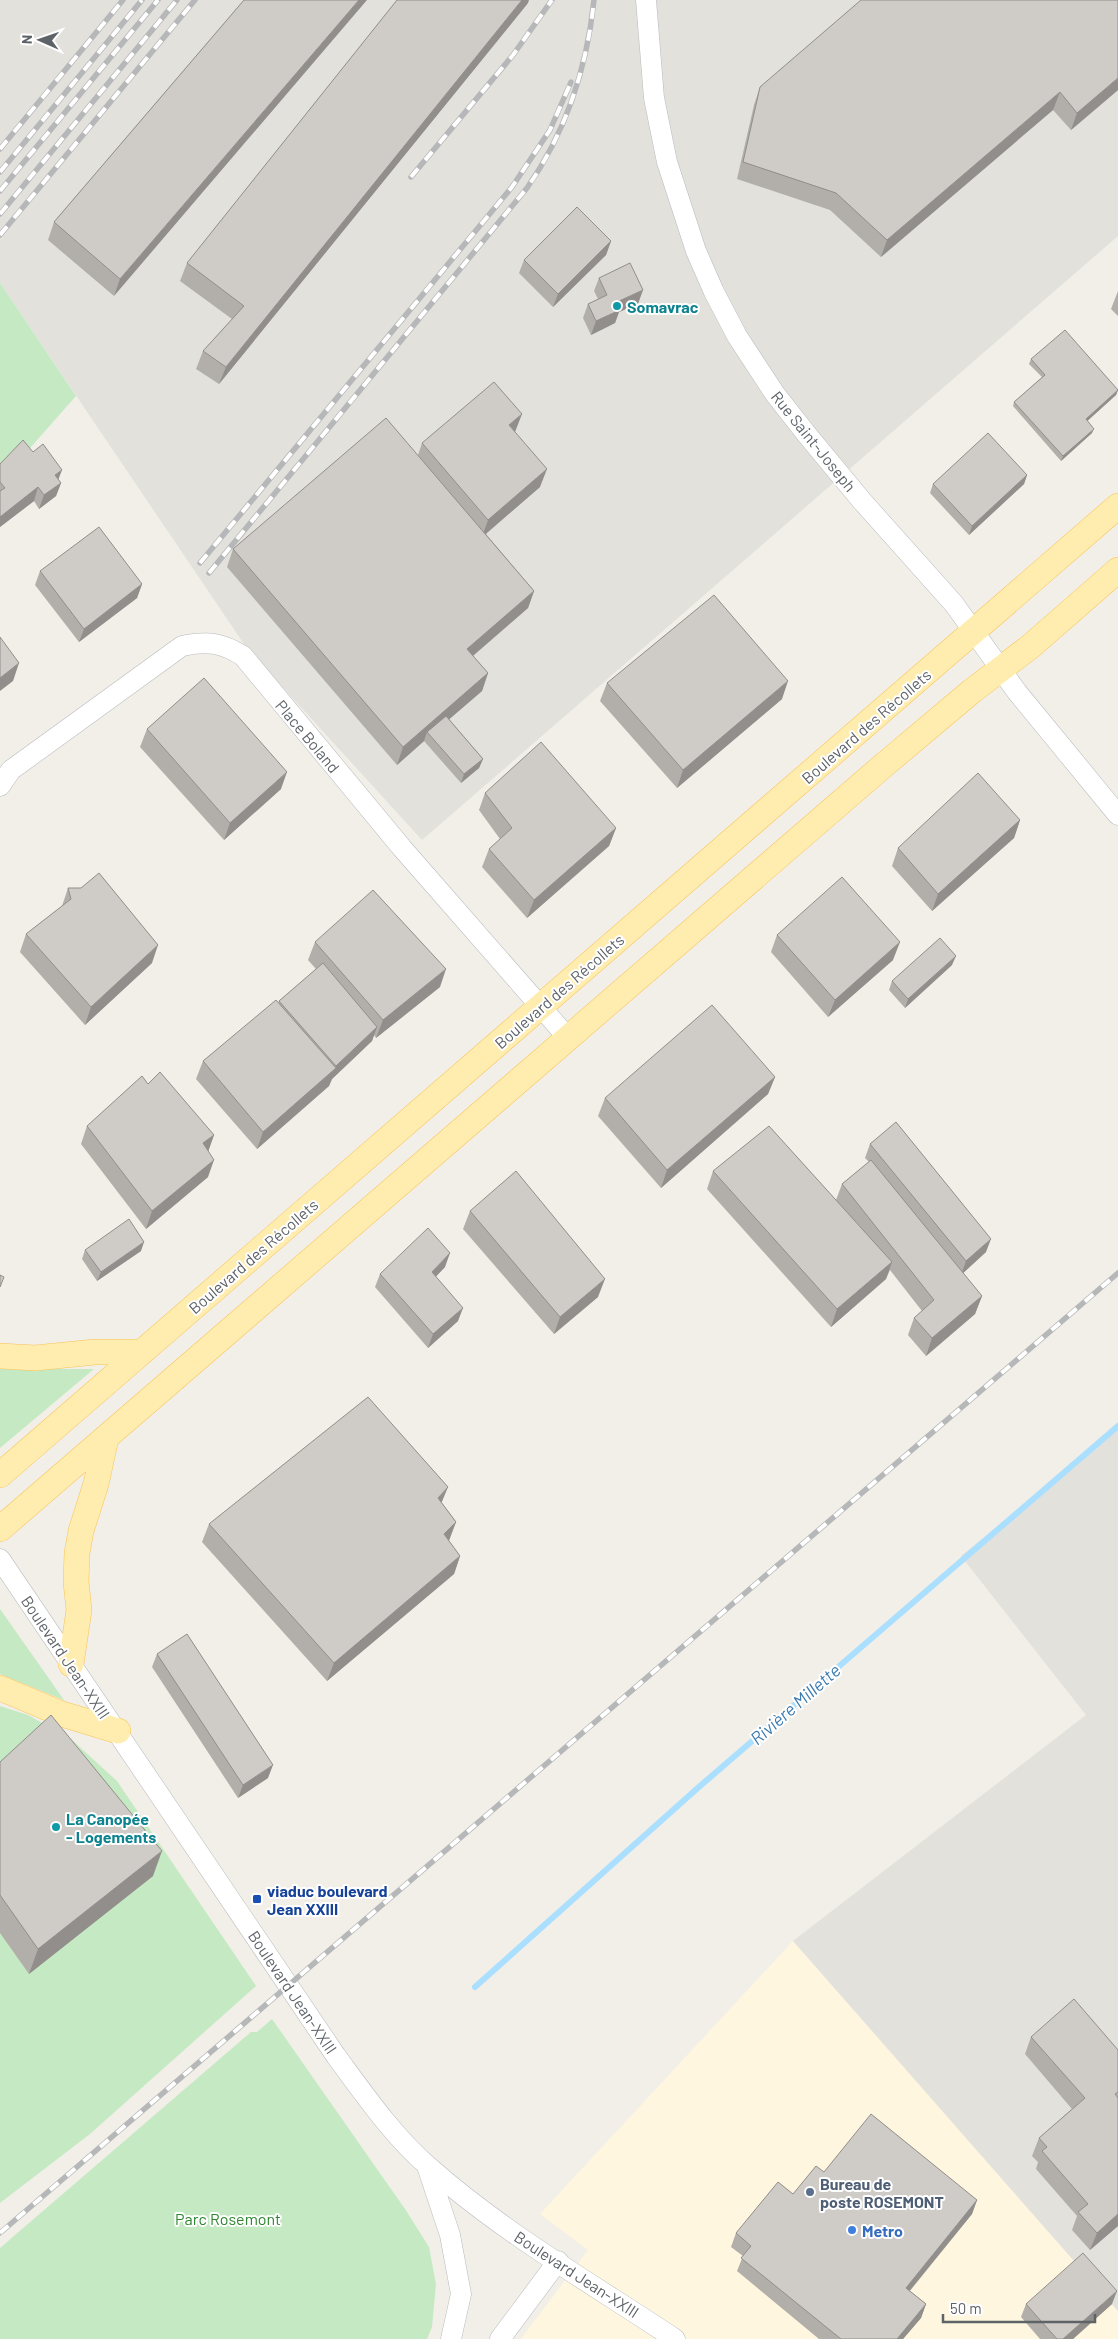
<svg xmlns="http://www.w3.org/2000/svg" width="1118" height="2339" viewBox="0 0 1118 2339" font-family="Barlow,sans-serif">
	<rect width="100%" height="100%" fill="#f1efe7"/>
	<path fill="#fff6df" d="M793,1941l325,370v28h-597l67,-89 -48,-36z"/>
	<path fill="#e2e1dc" d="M0,0h1118v236l-696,604 -176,-193 -246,-364z
		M1118,1429v882l-325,-370 293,-226 -125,-159z"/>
	<path fill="#c5eac3" d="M0,283l76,113 -76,86z
		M0,1369h94l-94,79z
		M0,1609l64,91 -64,-26z
		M0,1706l28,9 43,24 46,42 139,205 -166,148 -90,69z
		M272,2019l133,190 24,38 7,37 -4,43 -5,12h-427v-91l251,-216h6z"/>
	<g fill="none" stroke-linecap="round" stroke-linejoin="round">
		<path stroke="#aadfff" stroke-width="6" d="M475,1987l225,-201 418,-360"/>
		<g stroke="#b7babe" stroke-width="21">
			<path id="minor" d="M646,0l8,98 13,64 29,89 18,41 23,44 38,58 33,42 54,65 92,103 63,88 101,123
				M0,786l11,-16 171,-124c25,-5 39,-4 61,10l159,192 166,190
				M0,1559l336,497c28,38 57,80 93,111 73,65 165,118 246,172
				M427,2166l23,69 11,59 -10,45
				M500,2339l58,-78"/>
		</g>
		<g stroke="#fac358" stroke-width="26">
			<path id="major" d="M0,1356l35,2 60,-6h47
				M0,1475l1118,-969
				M0,1529l884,-764 88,-74 59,-45 87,-76
				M71,1664l8,-54 -3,-28 1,-29 4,-22 15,-47 10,-46
				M0,1688l62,26 56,17"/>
		</g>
		<use href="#minor" stroke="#fff" stroke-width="20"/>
		<use href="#major" stroke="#ffedaf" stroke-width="25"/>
		<g stroke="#b6b7b8" stroke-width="5.5">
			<path id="rail" d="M0,149l123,-149
				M0,172l142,-172
				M411,177l102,-122 39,-55
				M0,191l158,-191
				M0,214l177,-214
				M0,235l195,-235
				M200,563l312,-376 38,-57 21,-48
				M209,573l318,-385c39,-56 60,-121 67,-188
				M0,2233l1118,-960"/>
		</g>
		<use href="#rail" stroke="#fff" stroke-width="4" stroke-dasharray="11" stroke-linecap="butt"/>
	</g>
	<path fill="#b2afaa" d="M244,0l-130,296 -66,-56 6,-18z
		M528,3l-309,381 -23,-15 7,-18 29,-32 -52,-38 7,-18z
		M760,87l358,3 -47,40 -18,-20 -172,147 -51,-47 -93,-31 17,-74z
		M611,241l-5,14 -53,52 -34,-34 5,-13z
		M599,278l39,26 -19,8 -4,11 -24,12 -8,-17 5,-14 10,-5 -4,-8z
		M1118,291v25l-7,-7z
		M1031,359l87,31 -2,5 -29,26 5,12 -31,28 -48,-55 1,-4 28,-25 -13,-13z
		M515,432l25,55 -54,47 48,57 -6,17 -55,48 15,17 -6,18 -33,28 34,40 -4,9 -18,15 -37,-42 -27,24 -170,-198 6,-18 185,-94 4,-12z
		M33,452l28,31 -5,13 -17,13 -5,-8 -34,26v-63z
		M1027,475l-3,9 -55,51 -39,-42 3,-9z
		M40,571l102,13 -5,14 -58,44 -44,-57z
		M607,683l175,16 -105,89 -77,-87z
		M147,729l134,60 -57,51 -84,-93z
		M485,793l131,35 -7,18 -82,72 -45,-51 7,-18 11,-10 -21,-29z
		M1020,820l-6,18 -82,73 -40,-45 6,-18z
		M68,888l84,75 -67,62 -65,-73 6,-18 36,-28z
		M777,935l116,25 -65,57 -57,-65z
		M315,942l125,45 -64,51 -2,-3 -2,6 -40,38 -3,7 -72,63 -61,-70 7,-18 75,-58 1,-2 37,-32 -8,-9z
		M952,965l-47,43 -16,-18 3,-9z
		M775,1077l-7,17 -107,94 -63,-72 7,-18z
		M148,1084l66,51 -6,16v26l-62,52 -65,-85 6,-18z
		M870,1144l116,108 -23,21 19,23 -7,18 -49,42 -18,-21 6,-17 8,-7 -32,-41 -4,9 -55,48 -124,-138 6,-18 123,29 6,-16 27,-22 -4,-4z
		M470,1211l128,86 -44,37 -91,-105z
		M85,1250l56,1 -44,30 -15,-22z
		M445,1267l-9,9 22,45 -30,27 -53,-61 5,-13z
		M442,1503l14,19 -7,19 11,15 -6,18 -127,107 -125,-139 7,-18z
		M157,1654l111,124 -30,20 -86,-131z
		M0,1762l153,114 -124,98 -29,-41z
		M1031,2037l87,13v176l-28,24 -18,-20 5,-14 -41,-47 2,-7 -6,-6 7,-18 33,-29 -47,-55z
		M824,2172l153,28 -5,14 -62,77 16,13 -5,14 -18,21h-84l-82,-68 6,-15 -12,-9 5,-14z
		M1026,2304h86l-39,35h-33l-19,-22z"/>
	<path fill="#918e8b" d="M359,0h8l-253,296 6,-17z
		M522,0h7l-1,3 -309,381 7,-17z
		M1118,78v12l-47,40 6,-17z
		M1060,92l-7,18 -172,147 6,-17z
		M611,241l-5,14 -53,52 5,-13z
		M643,290l-5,14 -19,8 -4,11 -24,12 5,-14 21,-19z
		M1118,390l-2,5 -32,29 2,-5z
		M522,414l-7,18 -6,-7z
		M1094,429l-2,4 -31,28 2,-5z
		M547,469l-7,18 -58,50 6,-17z
		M62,470l-5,13 -2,-8z
		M1027,475l-3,9 -55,51 3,-9z
		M61,483l-5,13 -17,13 5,-14z
		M38,487l-4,14 -34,26v-10z
		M142,584l-5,14 -58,44 5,-13z
		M534,591l-6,17 -67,58 6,-17z
		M19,663l-6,18 -13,10v-13z
		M488,673l-6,18 -51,44 -4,-3 -3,9 -27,24 6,-18z
		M788,681l-6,18 -105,89 6,-18z
		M483,759l-4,9 -18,15 3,-9z
		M287,772l-6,17 -57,51 6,-17z
		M1020,820l-6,18 -82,73 6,-17z
		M616,828l-7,18 -82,72 7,-18z
		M900,942l-7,18 -65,57 7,-17z
		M158,945l-6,18 -67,62 6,-18z
		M956,956l-4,9 -47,43 3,-9z
		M446,969l-6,18 -64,51 7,-18z
		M377,1027l-5,14 -40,38 -3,7 -72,63 6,-17 72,-63 1,-3z
		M775,1077l-7,17 -107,94 6,-18z
		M214,1135l-6,17 -5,-9z
		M214,1160l-6,17 -62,52 6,-18z
		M991,1239l-5,13 -25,23 5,-14z
		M144,1242l-3,9 -44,30 4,-9z
		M450,1253l-5,14 -18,19 5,-14z
		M892,1262l-6,17 -55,48 6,-18z
		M605,1279l-7,18 -44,37 6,-17z
		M982,1296l-7,18 -49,42 6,-18z
		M463,1308l-5,13 -30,27 5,-14z
		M448,1487l-7,17 -3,-6z
		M456,1522l-7,18 -11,12 6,-18z
		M460,1556l-6,18 -127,107 7,-18z
		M273,1765l-5,13 -30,20 5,-13z
		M162,1851l-9,25 -124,98 9,-25z
		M977,2200l-5,14 -71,87 5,-13z
		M1118,2214v12l-28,24 7,-17z
		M1117,2291l-5,13 -39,35h-10z
		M926,2304l-5,14 -18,21h-6z"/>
	<path fill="#cfcbc6" stroke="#918e8b" d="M244,0h115l-239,279 -66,-57z
		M397,0h125l-296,367 -23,-16 41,-45 -57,-43z
		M861,0h257v78l-41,35 -17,-21 -173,148 -51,-47 -93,-31 17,-75z
		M577,207l34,34 -53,53 -34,-34z
		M630,263l13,27 -26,12 3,8 -24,11 -8,-17 19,-9 -8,-17z
		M1065,330l53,60 -32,29 8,10 -31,27 -49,-54 31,-27 -14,-16z
		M494,382l28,32 -13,11 38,44 -59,51 -66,-77z
		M386,418l148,173 -67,58 21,24 -85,74 -170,-198z
		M988,433l39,42 -55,51 -39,-42z
		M23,440l10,12 10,-8 19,26 -7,5 6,8 -17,12 -6,-8 -38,30v-26l5,-3 -5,-6v-18z
		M99,527l43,57 -58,45 -44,-58z
		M714,595l74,86 -105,89 -76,-87z
		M0,637l19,26 -19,15z
		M204,678l83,94 -57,51 -83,-94z
		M446,716l37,43 -19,15 -37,-42z
		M541,742l75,86 -82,72 -45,-51 23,-21 -27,-35z
		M978,773l42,47 -82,74 -40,-46z
		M99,873l59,72 -67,62 -65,-73 45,-35 -3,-11h13z
		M842,877l58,65 -65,58 -58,-65z
		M373,890l73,79 -63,51 -68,-78z
		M940,938l16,18 -48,43 -16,-18z
		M323,963l54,64 -41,39 -57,-65z
		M276,1000l60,68 -73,64 -60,-71z
		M712,1005l63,72 -108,93 -62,-72z
		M160,1072l54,63 -11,8 11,17 -62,51 -65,-85 55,-50 6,8z
		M896,1122l95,117 -25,22 -96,-117z
		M769,1126l123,136 -55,47 -124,-138z
		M871,1160l111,136 -50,42 -18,-20 20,-18 -92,-116z
		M516,1171l89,108 -45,38 -90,-106z
		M129,1219l15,23 -43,30 -16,-22z
		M428,1228l22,25 -18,19 31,36 -30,26 -53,-60z
		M0,1275l4,2 -4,10z
		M368,1397l80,90 -10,11 18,24 -12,12 16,22 -126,107 -125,-139z
		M187,1634l86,131 -30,20 -86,-131z
		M51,1715l111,136 -124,98 -38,-54v-133z
		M1074,1999l44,51v42l-3,2 3,4v116l-21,19 -19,-21 10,-8 -46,-53 5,-4 -8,-9 46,-40 -54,-61z
		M871,2114l106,86 -71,88 20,16 -29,35h-56l-100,-81 10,-12 -15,-13 42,-51 15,12 23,-28 8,6z
		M1083,2253l34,38 -54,48h-6l-31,-35z"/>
	<g fill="#0f9aa8" stroke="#fff" stroke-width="2">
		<circle cx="617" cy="306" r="5"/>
		<circle cx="56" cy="1827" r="5"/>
	</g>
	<rect fill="#1a4fb4" stroke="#fff" stroke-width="2" x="252" y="1894" width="10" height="10" rx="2.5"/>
	<circle fill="#5c6f8a" stroke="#fff" stroke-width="2" cx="810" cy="2192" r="5"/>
	<circle fill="#3f7fe0" stroke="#fff" stroke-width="2" cx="852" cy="2230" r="5"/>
	<g text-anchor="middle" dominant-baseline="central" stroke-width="4" stroke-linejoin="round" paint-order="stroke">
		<g font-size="16" font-weight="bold" fill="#0d838f" stroke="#fff" text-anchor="start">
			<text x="627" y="306">Somavrac</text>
			<text x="66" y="1818">La Canopée<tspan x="66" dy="18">- Logements</tspan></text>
		</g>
		<g font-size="16" fill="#5e6368" stroke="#fff">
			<text transform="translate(814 441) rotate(51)">Rue Saint-Joseph</text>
			<text transform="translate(866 726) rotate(-41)">Boulevard des Récollets</text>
			<text transform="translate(308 736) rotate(50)">Place Boland</text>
			<text transform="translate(559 991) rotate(-41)">Boulevard des Récollets</text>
			<text transform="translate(253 1256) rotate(-41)">Boulevard des Récollets</text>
			<text transform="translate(66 1657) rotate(56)">Boulevard Jean-XXIII</text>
			<text transform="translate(293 1992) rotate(56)">Boulevard Jean-XXIII</text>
			<text transform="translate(577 2274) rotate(33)">Boulevard Jean-XXIII</text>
		</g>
		<g font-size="16" font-weight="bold" fill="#164399" stroke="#fff" text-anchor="start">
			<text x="267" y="1890">viaduc boulevard<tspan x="267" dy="18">Jean XXIII</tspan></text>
		</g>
		<g font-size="16" font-weight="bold" fill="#4e5e75" stroke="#fff" text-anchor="start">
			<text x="820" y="2183">Bureau de<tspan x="820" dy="18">poste ROSEMONT</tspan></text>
		</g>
		<g font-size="16" fill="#308630" stroke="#fff">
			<text x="228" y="2218">Parc Rosemont</text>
		</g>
		<g font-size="16" font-weight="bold" fill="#366cbe" stroke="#fff" text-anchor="start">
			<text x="862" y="2230">Metro</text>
		</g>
		<g font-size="18" font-style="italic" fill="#3c7bb0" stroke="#fff">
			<text transform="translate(795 1704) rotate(-41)">Rivière Millette</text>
		</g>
	</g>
	<g transform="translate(40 40) rotate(272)" stroke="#ffffff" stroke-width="4" paint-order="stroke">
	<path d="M0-4L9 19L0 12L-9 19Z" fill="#5e6368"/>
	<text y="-8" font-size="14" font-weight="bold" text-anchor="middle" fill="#5e6368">N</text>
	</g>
	<path d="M943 2314v8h152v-8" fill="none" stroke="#5e6368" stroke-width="2.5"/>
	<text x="950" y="2314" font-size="15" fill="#5e6368" stroke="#ffffff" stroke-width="4" paint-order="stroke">50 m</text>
</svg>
